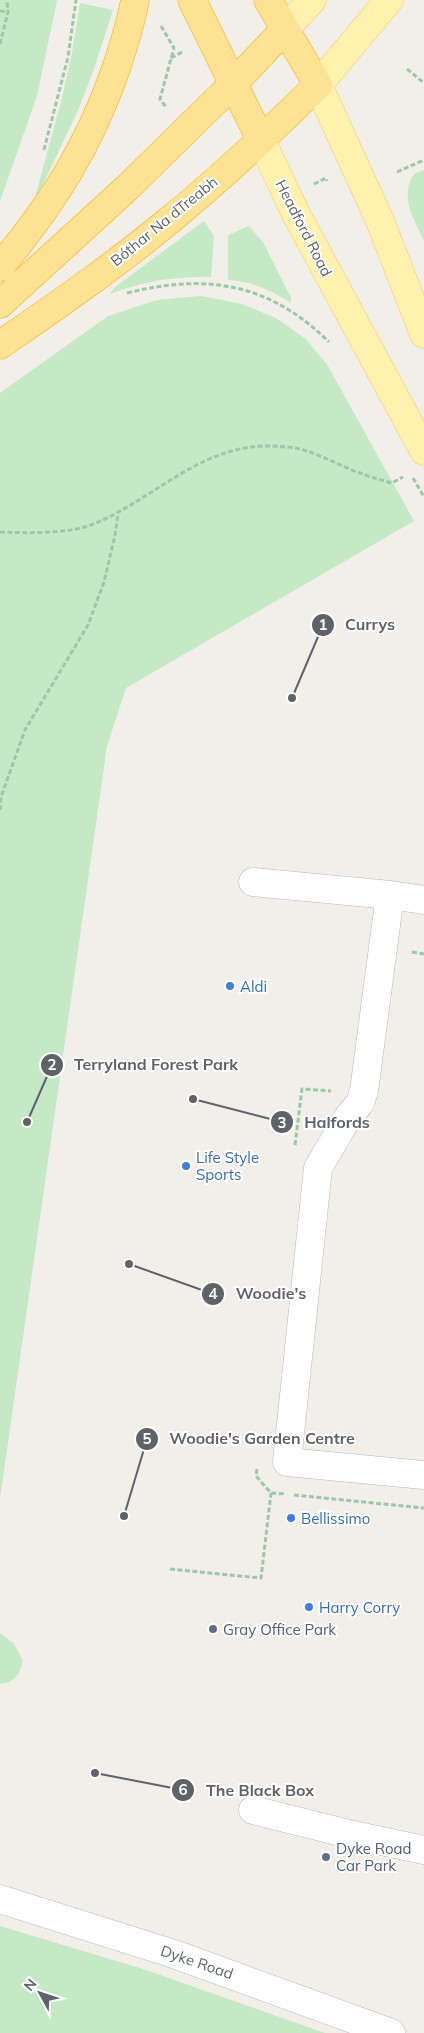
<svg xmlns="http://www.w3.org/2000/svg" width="424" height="2033" viewBox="0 0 424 2033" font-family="Mulish,sans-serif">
	<rect width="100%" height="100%" fill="#f1efe8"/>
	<path fill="#c5e8c5" d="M0,0h57l-20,96 -37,105z
		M80,3l33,7 -18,56 -16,42 -41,87 -2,-1 26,-96 10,-45z
		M424,170v71c-10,-22 -25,-44 -10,-67z
		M204,221l10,15 -3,41c-35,-1 -69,4 -101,17l5,-7z
		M249,226l14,16 28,56v5c-19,-13 -41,-22 -63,-23v-45z
		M201,296l41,8 34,14 30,21 22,27 86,155 -288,167 -19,58 -107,753v-1106l108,-77 49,-16z
		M0,1633l14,11 9,17c-4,14 -7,21 -23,23z
		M0,1926l143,43 182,64h-325z"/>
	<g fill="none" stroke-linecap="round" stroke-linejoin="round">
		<g stroke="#b5b8bc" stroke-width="29">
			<path id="minor" d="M253,882l137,13
				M424,900l-34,-5 -26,196 -4,12 -12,14 -30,51 -31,294 137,13
				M253,1810l100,25 71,15
				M0,1899l174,55 217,79"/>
		</g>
		<g stroke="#f2c960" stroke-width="29">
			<path id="major" d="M389,0l-71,85 62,136 44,113
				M285,29l27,-29
				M261,140l35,74 128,237"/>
		</g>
		<g stroke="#f9ab00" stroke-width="29">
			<path id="highway" d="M192,0l69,140
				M0,267c53,-64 90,-122 117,-201 7,-22 14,-43 18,-66
				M0,304l128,-117 106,-104 51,-54
				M0,345c56,-39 113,-78 166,-122 53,-43 103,-90 152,-138l-50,-85"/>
		</g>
		<path stroke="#9cc7a9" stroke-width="3" stroke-dasharray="5 2.5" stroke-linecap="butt" d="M0,11l8,1
			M161,26l13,22 -14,51 6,8
			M0,44l8,-32 -1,-12
			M171,58l13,-7
			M407,69l17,14
			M44,150l24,-93 8,-57
			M397,172l27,-12
			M314,184l12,-6 1,3
			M127,293c80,-20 142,-10 202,49
			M413,478l11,19
			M0,532c26,1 66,2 91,-7 60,-23 108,-80 178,-79 10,0 21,1 31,3 20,5 40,17 60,24 10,4 21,7 32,10l11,-6
			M0,810l1,-13 24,-67 63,-105 16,-43 11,-47 3,-21
			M412,952l12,2
			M295,1145l7,-56 29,2
			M257,1469l-1,7 15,17 15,1
			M294,1495l130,13
			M170,1569l91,9 10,-85"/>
		<use href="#minor" stroke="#fff" stroke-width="28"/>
		<use href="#major" stroke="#fff2af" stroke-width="28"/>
		<use href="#highway" stroke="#fde293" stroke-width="28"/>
	</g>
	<g fill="#3f7fe0" stroke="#fff" stroke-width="2">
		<circle cx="230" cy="986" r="5"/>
		<circle cx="186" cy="1166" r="5"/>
		<circle cx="291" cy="1518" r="5"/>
		<circle cx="309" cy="1607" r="5"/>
	</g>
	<g fill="#5c6f8a" stroke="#fff" stroke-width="2">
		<circle cx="213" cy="1629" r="5"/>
		<circle cx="326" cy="1857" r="5"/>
	</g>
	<g text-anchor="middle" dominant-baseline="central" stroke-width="4" stroke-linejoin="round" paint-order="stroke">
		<g font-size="15" fill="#5f6368" stroke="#fff">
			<text transform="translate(164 221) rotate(-39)">Bóthar Na dTreabh</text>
			<text transform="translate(304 228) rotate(63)">Headford Road</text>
			<text transform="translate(197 1962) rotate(19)">Dyke Road</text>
		</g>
		<g font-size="15" fill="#366cbe" stroke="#fff" text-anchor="start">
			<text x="240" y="986">Aldi</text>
			<text x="196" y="1157">Life Style<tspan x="196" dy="17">Sports</tspan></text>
			<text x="301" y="1518">Bellissimo</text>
			<text x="319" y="1607">Harry Corry</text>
		</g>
		<g font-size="15" fill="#4e5e75" stroke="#fff" text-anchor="start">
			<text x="223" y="1629">Gray Office Park</text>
			<text x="336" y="1848">Dyke Road<tspan x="336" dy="17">Car Park</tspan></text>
		</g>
	</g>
	<path fill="none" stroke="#5f6368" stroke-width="2" d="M292 698L323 625M27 1122L52 1065M193 1099L282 1122M129 1264L213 1294M124 1516L147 1439M95 1773L183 1790"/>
	<g fill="#5f6368" stroke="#fff" stroke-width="2">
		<circle cx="292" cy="698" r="5"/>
		<circle cx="27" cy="1122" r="5"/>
		<circle cx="193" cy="1099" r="5"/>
		<circle cx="129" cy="1264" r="5"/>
		<circle cx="124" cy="1516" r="5"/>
		<circle cx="95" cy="1773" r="5"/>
		<circle cx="323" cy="625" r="12"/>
		<circle cx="52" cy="1065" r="12"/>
		<circle cx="282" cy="1122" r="12"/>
		<circle cx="213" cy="1294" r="12"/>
		<circle cx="147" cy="1439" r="12"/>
		<circle cx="183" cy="1790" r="12"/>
	</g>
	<g font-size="15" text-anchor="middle" font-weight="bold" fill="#fff">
		<text x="323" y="630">1</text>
		<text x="52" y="1070">2</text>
		<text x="282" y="1128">3</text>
		<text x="213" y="1299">4</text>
		<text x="147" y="1444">5</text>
		<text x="183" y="1795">6</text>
	</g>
	<g font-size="16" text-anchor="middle" font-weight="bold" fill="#5f6368" stroke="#fff" stroke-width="4" stroke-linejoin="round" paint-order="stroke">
		<text x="370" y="630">Currys</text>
		<text x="156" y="1070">Terryland Forest Park</text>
		<text x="337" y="1128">Halfords</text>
		<text x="271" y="1299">Woodie's</text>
		<text x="262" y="1444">Woodie's Garden Centre</text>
		<text x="260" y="1796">The Black Box</text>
	</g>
	<g transform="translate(40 1993) rotate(310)" stroke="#ffffff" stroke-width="4" paint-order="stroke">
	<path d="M0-4L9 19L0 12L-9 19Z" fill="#5f6368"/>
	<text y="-8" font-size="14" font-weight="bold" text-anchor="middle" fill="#5f6368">N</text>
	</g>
</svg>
